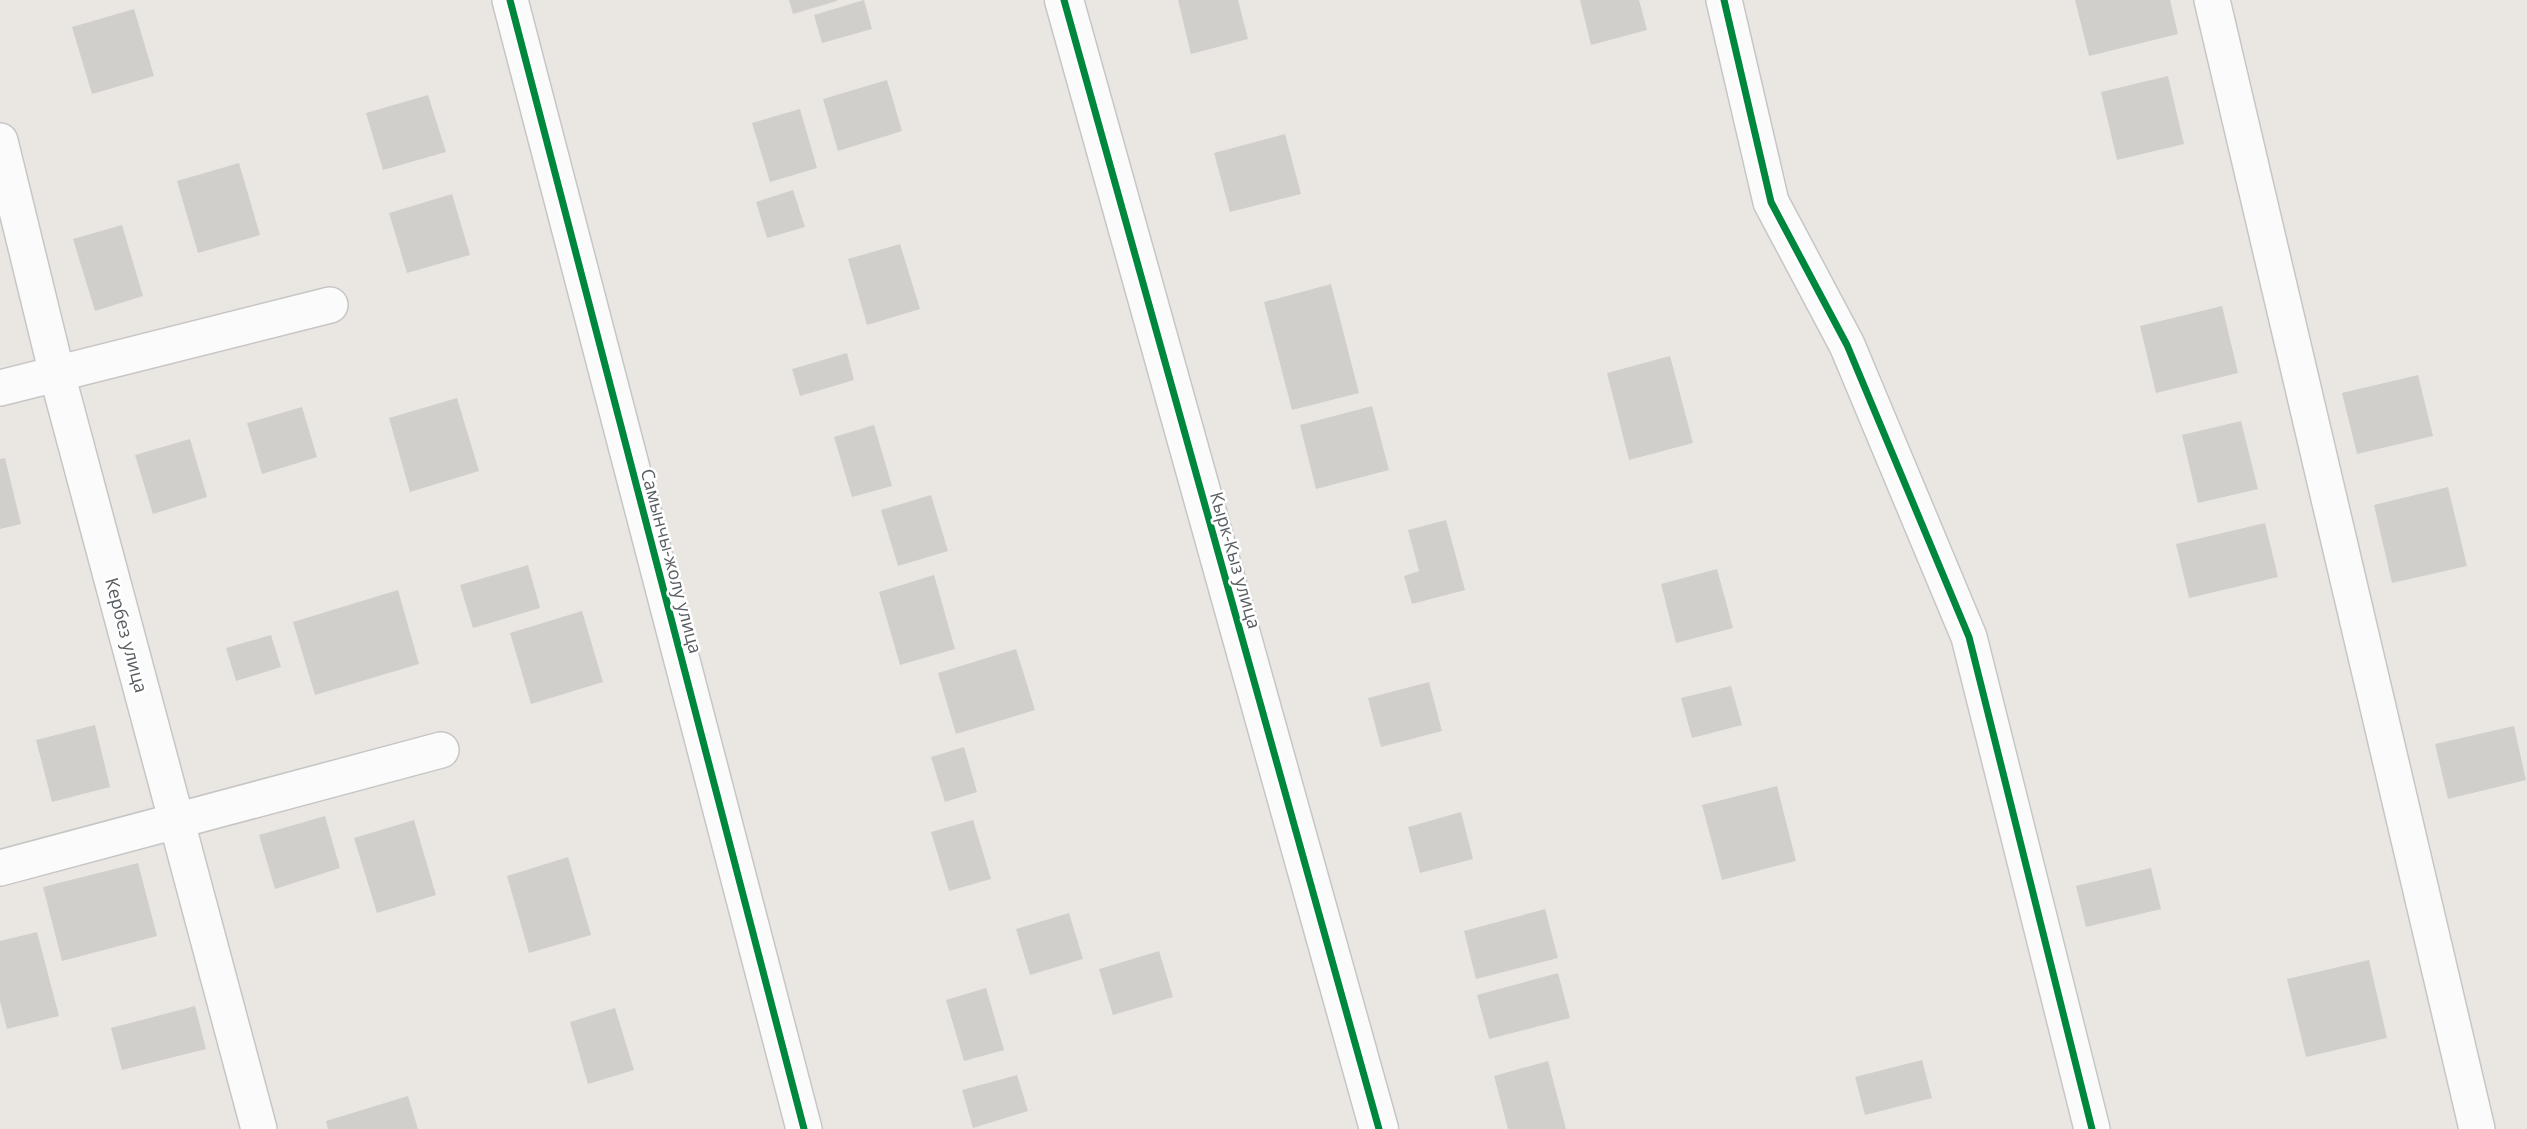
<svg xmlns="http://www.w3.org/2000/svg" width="2527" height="1129" viewBox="0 0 2527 1129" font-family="'Open Sans',sans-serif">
	<rect width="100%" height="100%" fill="#eae7e2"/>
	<path fill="#d1cfcc" d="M789,0h48v1l-44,13z
		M864,0l8,29 -50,14 -8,-28z
		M1178,0h60l10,39 -57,15z
		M1580,0h59l8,30 -56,15z
		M2075,0h95l8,34 -89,22z
		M134,9l20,67 -62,18 -20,-67z
		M2168,76l16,68 -67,16 -16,-68z
		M887,80l15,51 -64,20 -15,-52z
		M428,95l18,57 -63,18 -17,-57z
		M800,109l17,59 -47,14 -18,-59z
		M1285,134l16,60 -71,18 -16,-59z
		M239,163l21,72 -62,18 -21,-72z
		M793,190l12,37 -38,11 -11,-36z
		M452,194l18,61 -63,18 -18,-60z
		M122,225l21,71 -48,15 -22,-72z
		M900,244l20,65 -53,16 -19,-66z
		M1331,284l28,109 -67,17 -28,-108z
		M2222,306l16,67 -82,20 -16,-67z
		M847,353l7,27 -54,16 -8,-27z
		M1670,356l23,87 -64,17 -22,-87z
		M2418,375l15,61 -76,18 -15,-61z
		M457,398l22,73 -69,21 -21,-74z
		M1372,406l17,64 -73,19 -16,-64z
		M302,407l15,50 -55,17 -15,-51z
		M2241,421l17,68 -60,14 -16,-68z
		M874,425l18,61 -40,11 -18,-60z
		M190,439l17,58 -54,17 -18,-59z
		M5,458l16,66 -21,5v-70z
		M2448,487l19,79 -75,17 -18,-78z
		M931,495l17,56 -50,15 -17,-56z
		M1446,520l19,70 -53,14 -8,-28 15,-5 -11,-41z
		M2265,523l13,54 -89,21 -13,-54z
		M528,565l12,43 -67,20 -13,-43z
		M1717,569l16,59 -57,15 -15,-59z
		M934,575l21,74 -55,16 -21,-73z
		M398,590l21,74 -104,31 -22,-73z
		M582,611l21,71 -72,22 -21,-71z
		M271,635l10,32 -45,14 -10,-33z
		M1016,649l19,61 -79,24 -18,-61z
		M1429,682l13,49 -61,16 -13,-49z
		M1731,686l11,39 -50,13 -11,-40z
		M95,725l15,62 -58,15 -16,-62z
		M2514,726l12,54 -78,19 -13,-55z
		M964,747l13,45 -32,10 -14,-45z
		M1777,786l19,75 -74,19 -20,-75z
		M1461,812l12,47 -53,14 -12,-46z
		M325,816l15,52 -65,21 -16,-54z
		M414,820l22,75 -59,18 -23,-75z
		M973,820l18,59 -42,12 -18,-59z
		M568,857l23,78 -62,18 -22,-77z
		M138,863l19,73 -95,25 -19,-74z
		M2151,868l10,41 -75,18 -10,-41z
		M1545,909l13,49 -82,21 -12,-48z
		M1069,913l14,46 -53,16 -14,-46z
		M37,932l22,84 -52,13 -7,-28v-60z
		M1159,951l14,46 -60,18 -14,-46z
		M2369,960l18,78 -81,19 -19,-78z
		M1558,973l12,45 -81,21 -12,-44z
		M986,988l18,62 -40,11 -18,-61z
		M195,1006l11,43 -84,21 -11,-42z
		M615,1008l19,62 -46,14 -18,-62z
		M1922,1060l10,38 -67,17 -10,-38z
		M1548,1061l18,68h-58l-14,-53z
		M1017,1075l11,36 -55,17 -11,-38z
		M408,1096l10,33h-90l-2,-8z"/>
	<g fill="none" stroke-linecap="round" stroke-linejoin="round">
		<g stroke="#c7c6c6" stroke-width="38">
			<path id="minor" d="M510,0l294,1129
				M1724,0l47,202 76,143 122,292 123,492
				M2212,0l265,1129
				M0,141l57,233 202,755
				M0,388l330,-83
				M0,868l441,-118"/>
		</g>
		<g stroke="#c7c6c6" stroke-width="41">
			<path id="tertiary" d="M1064,0l315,1129"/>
		</g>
		<use href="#minor" stroke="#fcfbfb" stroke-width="35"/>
		<use href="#tertiary" stroke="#fcfbfb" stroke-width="38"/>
		<g stroke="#fff" stroke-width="11">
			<path id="cycleway" d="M510,0l294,1129
				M1064,0l315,1129
				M1724,0l47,202 76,143 122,292 123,492"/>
		</g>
		<use href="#cycleway" stroke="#00873e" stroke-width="7"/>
	</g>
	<g text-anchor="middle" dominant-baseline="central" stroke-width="5" stroke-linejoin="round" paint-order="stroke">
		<g font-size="18" fill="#575d61" stroke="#fff">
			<text transform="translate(1236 560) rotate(74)">Кырк-Кыз улица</text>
			<text transform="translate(672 561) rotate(75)">Самынчы-жолу улица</text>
			<text transform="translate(127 635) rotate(75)">Кербез улица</text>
		</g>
	</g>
</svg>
